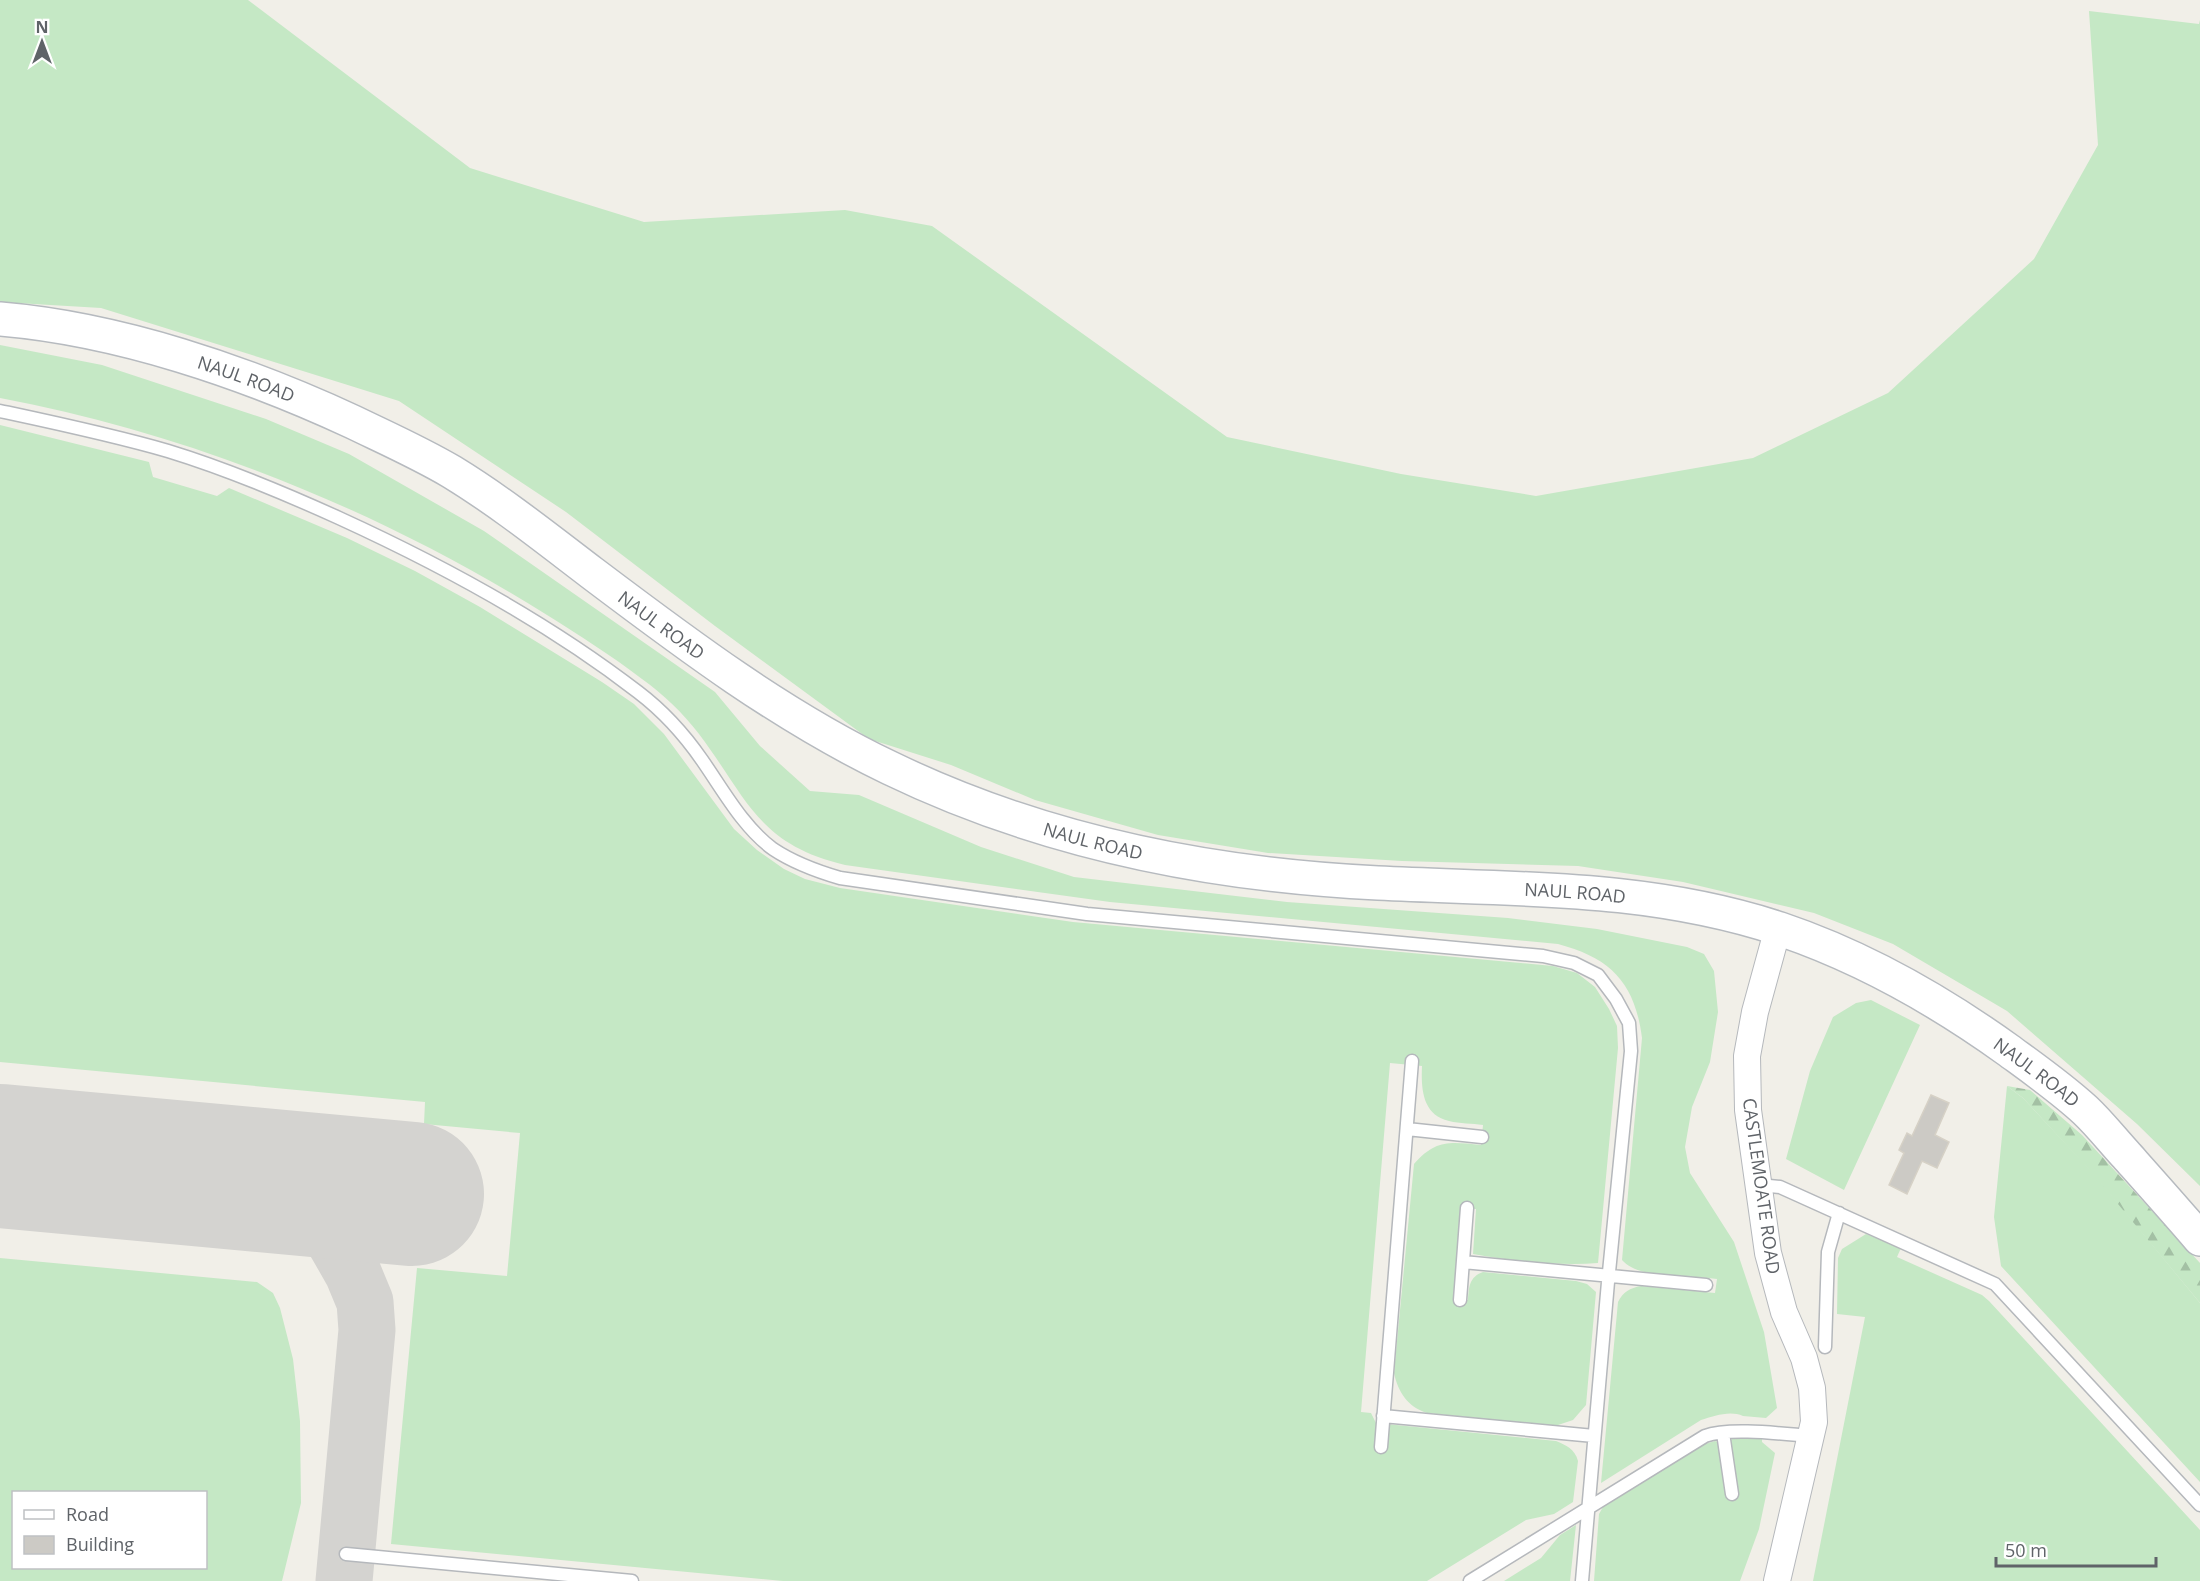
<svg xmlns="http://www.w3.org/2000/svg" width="2200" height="1581" viewBox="0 0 2200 1581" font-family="'Open Sans',sans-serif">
	<defs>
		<pattern id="forest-firs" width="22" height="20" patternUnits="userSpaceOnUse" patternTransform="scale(1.5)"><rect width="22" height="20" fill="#c5e8c5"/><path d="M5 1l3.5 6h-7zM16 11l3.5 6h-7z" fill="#a3c0a4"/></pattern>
	</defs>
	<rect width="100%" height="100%" fill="#f1efe8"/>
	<path fill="#c5e8c5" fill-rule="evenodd" d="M0,0h248l222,168 174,54 201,-12 87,16 295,211 174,37 135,22 217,-38 135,-65 146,-134 64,-114 -9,-134 110,13 1,-4v1166l-63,-62 -130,-113 -114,-67 -79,-31 -131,-31 -105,-16 -176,-5 -134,-8 -110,-18 -123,-35 -84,-35 -82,-26 -154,-113 -149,-114 -167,-111 -298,-93 -101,-6z
		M0,345l102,20 164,54 83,35 135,77 231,161 45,54 50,45 49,4 122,52 93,30 213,25 221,16 89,11 90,18 17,7 10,17 4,41 -8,50 -18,45 -7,40 5,26 44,69 30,90 13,76 -11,10 -23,-2c-13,-6 -29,0 -42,4l-100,63 17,-181c5,-10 12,-14 23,-16l74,7 2,-14c-26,-4 -78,1 -95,-19l20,-222c-7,-55 -31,-80 -84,-94l-448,-42 -265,-37c-88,-21 -97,-66 -146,-131 -16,-21 -36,-40 -57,-55 -30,-23 -63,-44 -95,-64 -166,-104 -355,-181 -547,-217z
		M0,425l149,37 4,15 64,19 12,-8 118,50 68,33 65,36 122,75 32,22 30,30 70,95 23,21 27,19 21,10 35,9 233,34 480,44 24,7 18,14 14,22 8,17 1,22 -20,215c-40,3 -85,-2 -125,-9l3,-45 -15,-1 -7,91 14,1c1,-13 1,-23 15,-28l93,9 11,3 9,8 -10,113 -13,15 -18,6 -128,-13c-19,-6 -29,-21 -33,-40l20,-209c22,-25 36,-22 67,-19l2,-20c-11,-2 -23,-1 -34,-4 -27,-6 -28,-33 -27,-55l-32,-3 -29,349 10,1 5,10 180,18c10,4 19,8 22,20l-5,41 -19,12 -28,6 -99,61h-644l-392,-37 26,-276 90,8 13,-143 -96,-9 1,-22 -425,-40z
		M1871,1000l49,25 -76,165 -58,-31 24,-88 23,-54 23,-14z
		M2007,1086l16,12 72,77 105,128v179l-199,-216 -7,-49z
		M1866,1234l35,14 -4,9 85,38 7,6 211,229v51h-387l52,-264 -28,-3 1,-56 4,-9z
		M0,1258l257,24 16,11 7,15 13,51 7,62 1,82 -19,78h-282zM14,1492h192v76h-192z
		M1734,1437h28v5l13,11 -16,76 -19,52h-146l5,-67 4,-7 102,-63 10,-3 15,5 1,-6z
		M1576,1525l-6,56h-66l37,-23 19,-23z"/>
	<path fill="url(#forest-firs)" d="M2007,1086l23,4 52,45 118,128v40l-106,-128 -71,-77z"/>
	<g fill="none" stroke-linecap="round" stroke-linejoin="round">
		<path stroke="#d4d3d0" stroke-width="57" d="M246,1179l61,36 26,23 20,35 12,29 2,28 -23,251"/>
		<path stroke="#d4d3d0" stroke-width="144" d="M0,1156l412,38"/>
	</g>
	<path fill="#cccac5" stroke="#d6d1c6" stroke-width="1.5" d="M1931,1095l18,8 -14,32 14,7 -12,26 -15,-7 -15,33 -18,-9 15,-32 -5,-3 8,-17 5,3z"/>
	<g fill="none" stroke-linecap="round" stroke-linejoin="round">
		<g stroke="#b5b8bc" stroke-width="15">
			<path id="lane" d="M0,411c56,12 113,24 168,40 59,18 116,42 171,67 105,48 207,103 299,174 25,19 46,42 64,68 21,30 41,67 71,89 21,14 43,22 67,29l247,36 456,42 31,7 24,12 18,24 13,24 2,28 -23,231 -26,299
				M1407,1129l75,8
				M1759,1185l21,2 215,97 205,221
				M1463,1262l243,23
				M1460,1300l7,-92
				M1825,1347l3,-95 11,-39
				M1383,1416l211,20
				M1723,1433l9,61
				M1381,1447l31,-386
				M346,1554l286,27
				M1470,1581l235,-145c24,-9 79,-2 105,0"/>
		</g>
		<g stroke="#b5b8bc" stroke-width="28">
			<path id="street" d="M1777,1581l37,-159 -2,-34 -8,-30 -20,-46 -16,-59 -20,-143 -1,-54 8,-44 23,-84"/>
		</g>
		<g stroke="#b6babf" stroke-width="36">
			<g id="secondary">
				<path id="s1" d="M0,319c119,10 245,53 353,103 33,16 67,31 99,50 49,30 94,66 140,101 94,71 191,144 298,195 151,73 321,107 488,115 138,7 269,2 402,46 83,28 157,70 228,121 26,19 53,38 77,60 15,14 28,31 42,46 24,27 49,55 73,83"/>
			</g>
		</g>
		<use href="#lane" stroke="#fff" stroke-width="12"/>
		<use href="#street" stroke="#fff" stroke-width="26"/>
		<use href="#secondary" stroke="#fff" stroke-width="33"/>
	</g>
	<g text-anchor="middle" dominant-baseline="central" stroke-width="4.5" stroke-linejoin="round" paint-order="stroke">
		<g font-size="18" fill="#5f6368" stroke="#fff">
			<text stroke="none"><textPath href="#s1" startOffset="254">NAUL ROAD</textPath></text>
			<text stroke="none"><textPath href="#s1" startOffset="740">NAUL ROAD</textPath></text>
			<text stroke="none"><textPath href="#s1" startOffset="1226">NAUL ROAD</textPath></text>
			<text stroke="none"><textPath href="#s1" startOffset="1712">NAUL ROAD</textPath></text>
			<text stroke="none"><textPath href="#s1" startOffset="2216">NAUL ROAD</textPath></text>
			<text transform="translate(1762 1186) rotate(82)">CASTLEMOATE ROAD</text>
		</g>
	</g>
	<rect x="12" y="1491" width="195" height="78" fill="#ffffff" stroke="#bfc1c3" stroke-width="1.5"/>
	<rect x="24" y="1510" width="30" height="9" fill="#ffffff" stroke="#bfc1c3" stroke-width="1.5"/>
	<text x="66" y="1521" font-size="18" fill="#5f6368">Road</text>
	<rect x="24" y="1536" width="30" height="18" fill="#cccac5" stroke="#bfc1c3" stroke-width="1.5"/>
	<text x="66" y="1551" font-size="18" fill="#5f6368">Building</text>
	<g transform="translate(42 42)" stroke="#ffffff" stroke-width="4.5" paint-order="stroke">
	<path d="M0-4.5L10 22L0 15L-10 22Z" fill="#5f6368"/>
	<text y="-9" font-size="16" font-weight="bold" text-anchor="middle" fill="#5f6368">N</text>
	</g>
	<path d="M1996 1557v9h160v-9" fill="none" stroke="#5f6368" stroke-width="3"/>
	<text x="2005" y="1557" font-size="18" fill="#5f6368" stroke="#ffffff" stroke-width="4.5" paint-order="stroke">50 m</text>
</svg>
